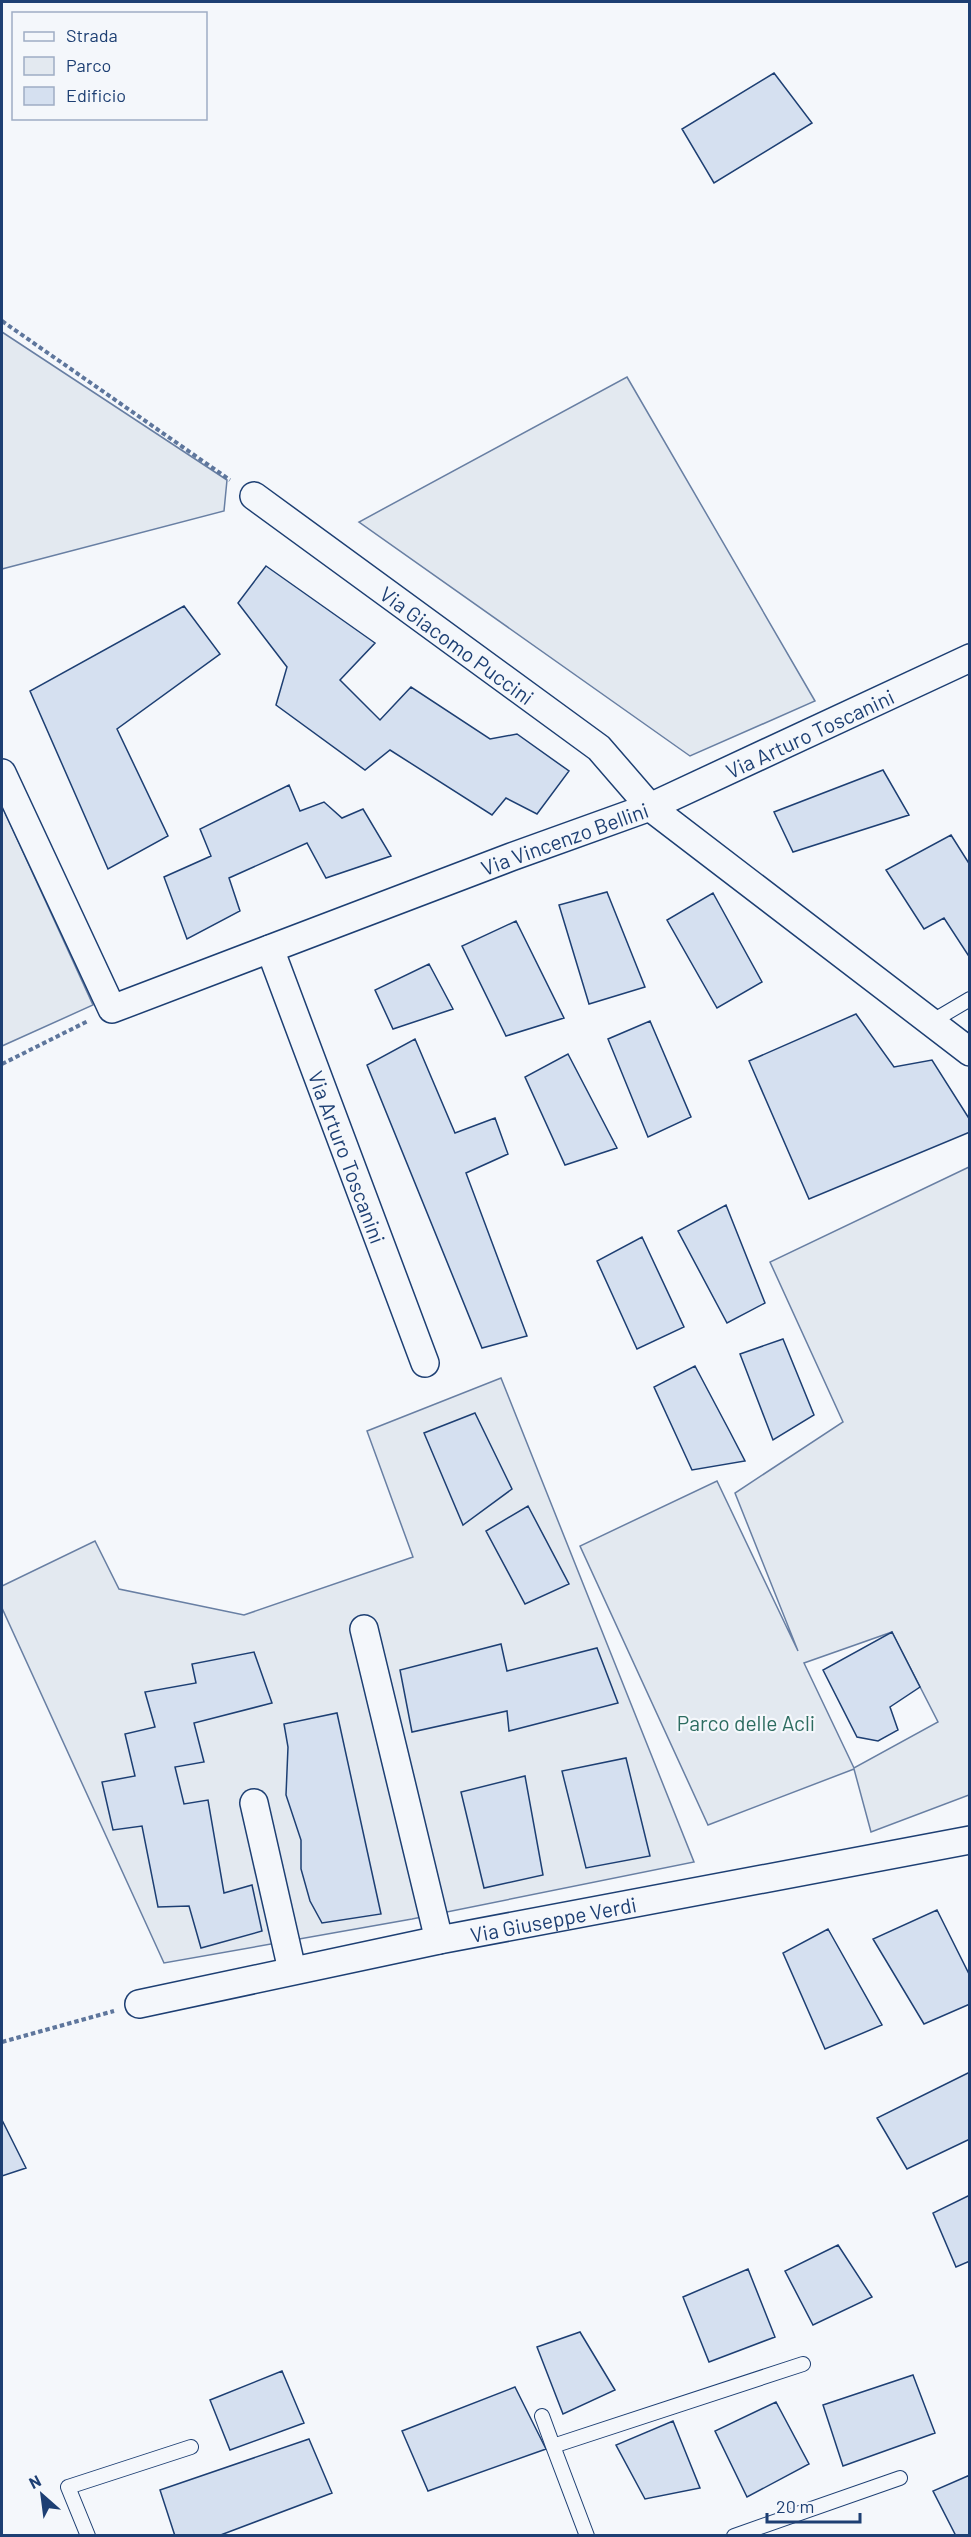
<svg xmlns="http://www.w3.org/2000/svg" width="971" height="2537" viewBox="0 0 971 2537" font-family="Barlow,sans-serif">
	<rect width="100%" height="100%" fill="#f4f7fb"/>
	<path fill="#e3e9f0" stroke="#687fa3" stroke-width="1.5" fill-rule="evenodd" d="M2,332l225,148 -3,31 -222,58z
		M627,377l188,324 -125,55 -331,-234z
		M2,806l91,199 -91,41z
		M969,1167v628l-98,37 -17,-63 -146,56 -128,-279 137,-65 81,170 -63,-158 108,-71 -73,-160zM892,1632l46,90 -84,46 -50,-105z
		M501,1378l193,484 -282,57 -248,44 -162,-355v-22l93,-45 24,48 125,26 169,-58 -46,-126z"/>
	<path fill="#d5e0f0" stroke="#1d3f73" stroke-width="1.5" d="M774,73l38,50 -98,60 -32,-54z
		M266,566l109,77 -35,37 40,40 31,-33 79,52 27,-5 52,37 -32,43 -31,-16 -14,17 -102,-65 -25,20 -89,-65 11,-38 -49,-64z
		M184,606l36,48 -103,75 51,107 -60,33 -78,-178z
		M883,770l26,45 -116,37 -19,-40z
		M289,785l11,26 24,-9 18,16 21,-9 28,47 -65,22 -19,-35 -78,35 11,33 -53,28 -23,-62 47,-21 -11,-27z
		M951,835l19,30v93l-26,-40 -20,11 -38,-59z
		M607,892l38,95 -56,17 -30,-99z
		M713,893l49,89 -45,26 -50,-88z
		M516,921l48,97 -58,18 -44,-90z
		M429,964l24,45 -60,20 -18,-39z
		M856,1014l38,53 38,-7 38,60v12l-161,67 -60,-138z
		M650,1021l41,96 -43,20 -40,-98z
		M415,1039l40,94 40,-15 13,36 -42,19 61,163 -45,12 -115,-283z
		M568,1054l49,94 -52,17 -40,-88z
		M726,1205l39,98 -38,20 -49,-92z
		M642,1237l42,90 -47,22 -40,-88z
		M783,1339l31,76 -41,25 -33,-86z
		M695,1366l35,66 15,29 -53,9 -38,-83z
		M475,1413l37,76 -49,36 -39,-92z
		M528,1506l41,78 -44,20 -39,-73z
		M892,1632l28,55 -30,20 8,23 -20,11 -21,-4 -34,-67z
		M501,1644l6,27 90,-23 21,55 -109,28 -2,-20 -95,21 -12,-62z
		M254,1652l18,51 -78,20 10,39 -29,5 9,37 24,-4 16,93 28,-8 10,46 -61,17 -12,-42 -31,1 -16,-81 -29,4 -11,-48 33,-6 -10,-42 30,-7 -10,-35 51,-9 -4,-19z
		M337,1713l44,201 -59,9 -12,-22 -9,-32v-29l-15,-45 2,-48 -4,-23z
		M626,1758l24,98 -64,12 -24,-97z
		M525,1776l18,99 -59,13 -23,-96z
		M937,1910l33,66v28l-46,20 -51,-85z
		M828,1929l54,96 -57,24 -42,-96z
		M970,2072v67l-63,30 -30,-51z
		M2,2120l24,48 -24,8z
		M970,2195v66l-14,6 -23,-54z
		M838,2245l34,52 -59,28 -28,-54z
		M748,2269l27,68 -66,25 -26,-65z
		M580,2332l35,58 -52,24 -26,-67z
		M282,2371l22,52 -74,27 -20,-50z
		M913,2375l22,58 -92,33 -20,-61z
		M515,2387l31,62 -118,42 -26,-60z
		M776,2402l33,62 -62,33 -32,-66z
		M673,2421l27,67 -55,11 -29,-54z
		M309,2439l23,54 -114,43h-43l-15,-46z
		M970,2475v61h-14l-23,-45z"/>
	<g fill="none" stroke-linecap="round" stroke-linejoin="round">
		<g stroke="#1d3f73" stroke-width="16">
			<path id="service" d="M931,1022l39,-23
				M542,2416l11,30
				M88,2536l-20,-49 123,-40
				M587,2536l-34,-90 250,-82
				M734,2536l166,-58"/>
		</g>
		<g stroke="#1d3f73" stroke-width="30">
			<g id="minor">
				<path id="s1" d="M254,496l345,252 51,59 320,245"/>
				<path id="s2" d="M2,773l110,236 399,-152 139,-50 320,-149"/>
				<path id="s3" d="M270,949l155,414"/>
				<path d="M364,1629l75,311"/>
				<path d="M254,1803l38,167"/>
				<path id="s4" d="M139,2004l300,-64 531,-100"/>
			</g>
		</g>
		<path stroke="#5e769c" stroke-width="4" stroke-dasharray="4.5 3" stroke-linecap="butt" d="M2,321l228,159
			M2,1064l86,-43
			M2,2042l112,-31"/>
		<use href="#service" stroke="#f4f7fb" stroke-width="14"/>
		<use href="#minor" stroke="#f4f7fb" stroke-width="27"/>
	</g>
	<g text-anchor="middle" dominant-baseline="central" stroke-width="4.5" stroke-linejoin="round" paint-order="stroke">
		<g font-size="21" fill="#1d3f73" stroke="#f4f7fb">
			<text stroke="none"><textPath href="#s1" startOffset="252">Via Giacomo Puccini</textPath></text>
			<text stroke="none"><textPath href="#s2" startOffset="1011">Via Arturo Toscanini</textPath></text>
			<text stroke="none"><textPath href="#s2" startOffset="744">Via Vincenzo Bellini</textPath></text>
			<text stroke="none"><textPath href="#s3" startOffset="222">Via Arturo Toscanini</textPath></text>
			<text stroke="none"><textPath href="#s4" startOffset="423">Via Giuseppe Verdi</textPath></text>
		</g>
		<g font-size="21" fill="#2c6c60" stroke="#f4f7fb">
			<text x="746" y="1722">Parco delle Acli</text>
		</g>
	</g>
	<rect width="971" height="2537" fill="none" stroke="#1d3f73" stroke-width="6"/>
	<rect x="12" y="12" width="195" height="108" fill="#f4f7fb" stroke="#9eadc5" stroke-width="1.5"/>
	<rect x="24" y="32" width="30" height="9" fill="#f4f7fb" stroke="#9eadc5" stroke-width="1.5"/>
	<text x="66" y="42" font-size="18" fill="#1d3f73">Strada</text>
	<rect x="24" y="57" width="30" height="18" fill="#e3e9f0" stroke="#9eadc5" stroke-width="1.5"/>
	<text x="66" y="72" font-size="18" fill="#1d3f73">Parco</text>
	<rect x="24" y="87" width="30" height="18" fill="#d5e0f0" stroke="#9eadc5" stroke-width="1.5"/>
	<text x="66" y="102" font-size="18" fill="#1d3f73">Edificio</text>
	<g transform="translate(42 2495) rotate(332)" stroke="#f4f7fb" stroke-width="4.5" paint-order="stroke">
	<path d="M0-4.5L10 22L0 15L-10 22Z" fill="#1d3f73"/>
	<text y="-9" font-size="16" font-weight="bold" text-anchor="middle" fill="#1d3f73">N</text>
	</g>
	<path d="M767 2513v9h93v-9" fill="none" stroke="#1d3f73" stroke-width="3"/>
	<text x="776" y="2513" font-size="18" fill="#1d3f73" stroke="#f4f7fb" stroke-width="4.5" paint-order="stroke">20 m</text>
</svg>
